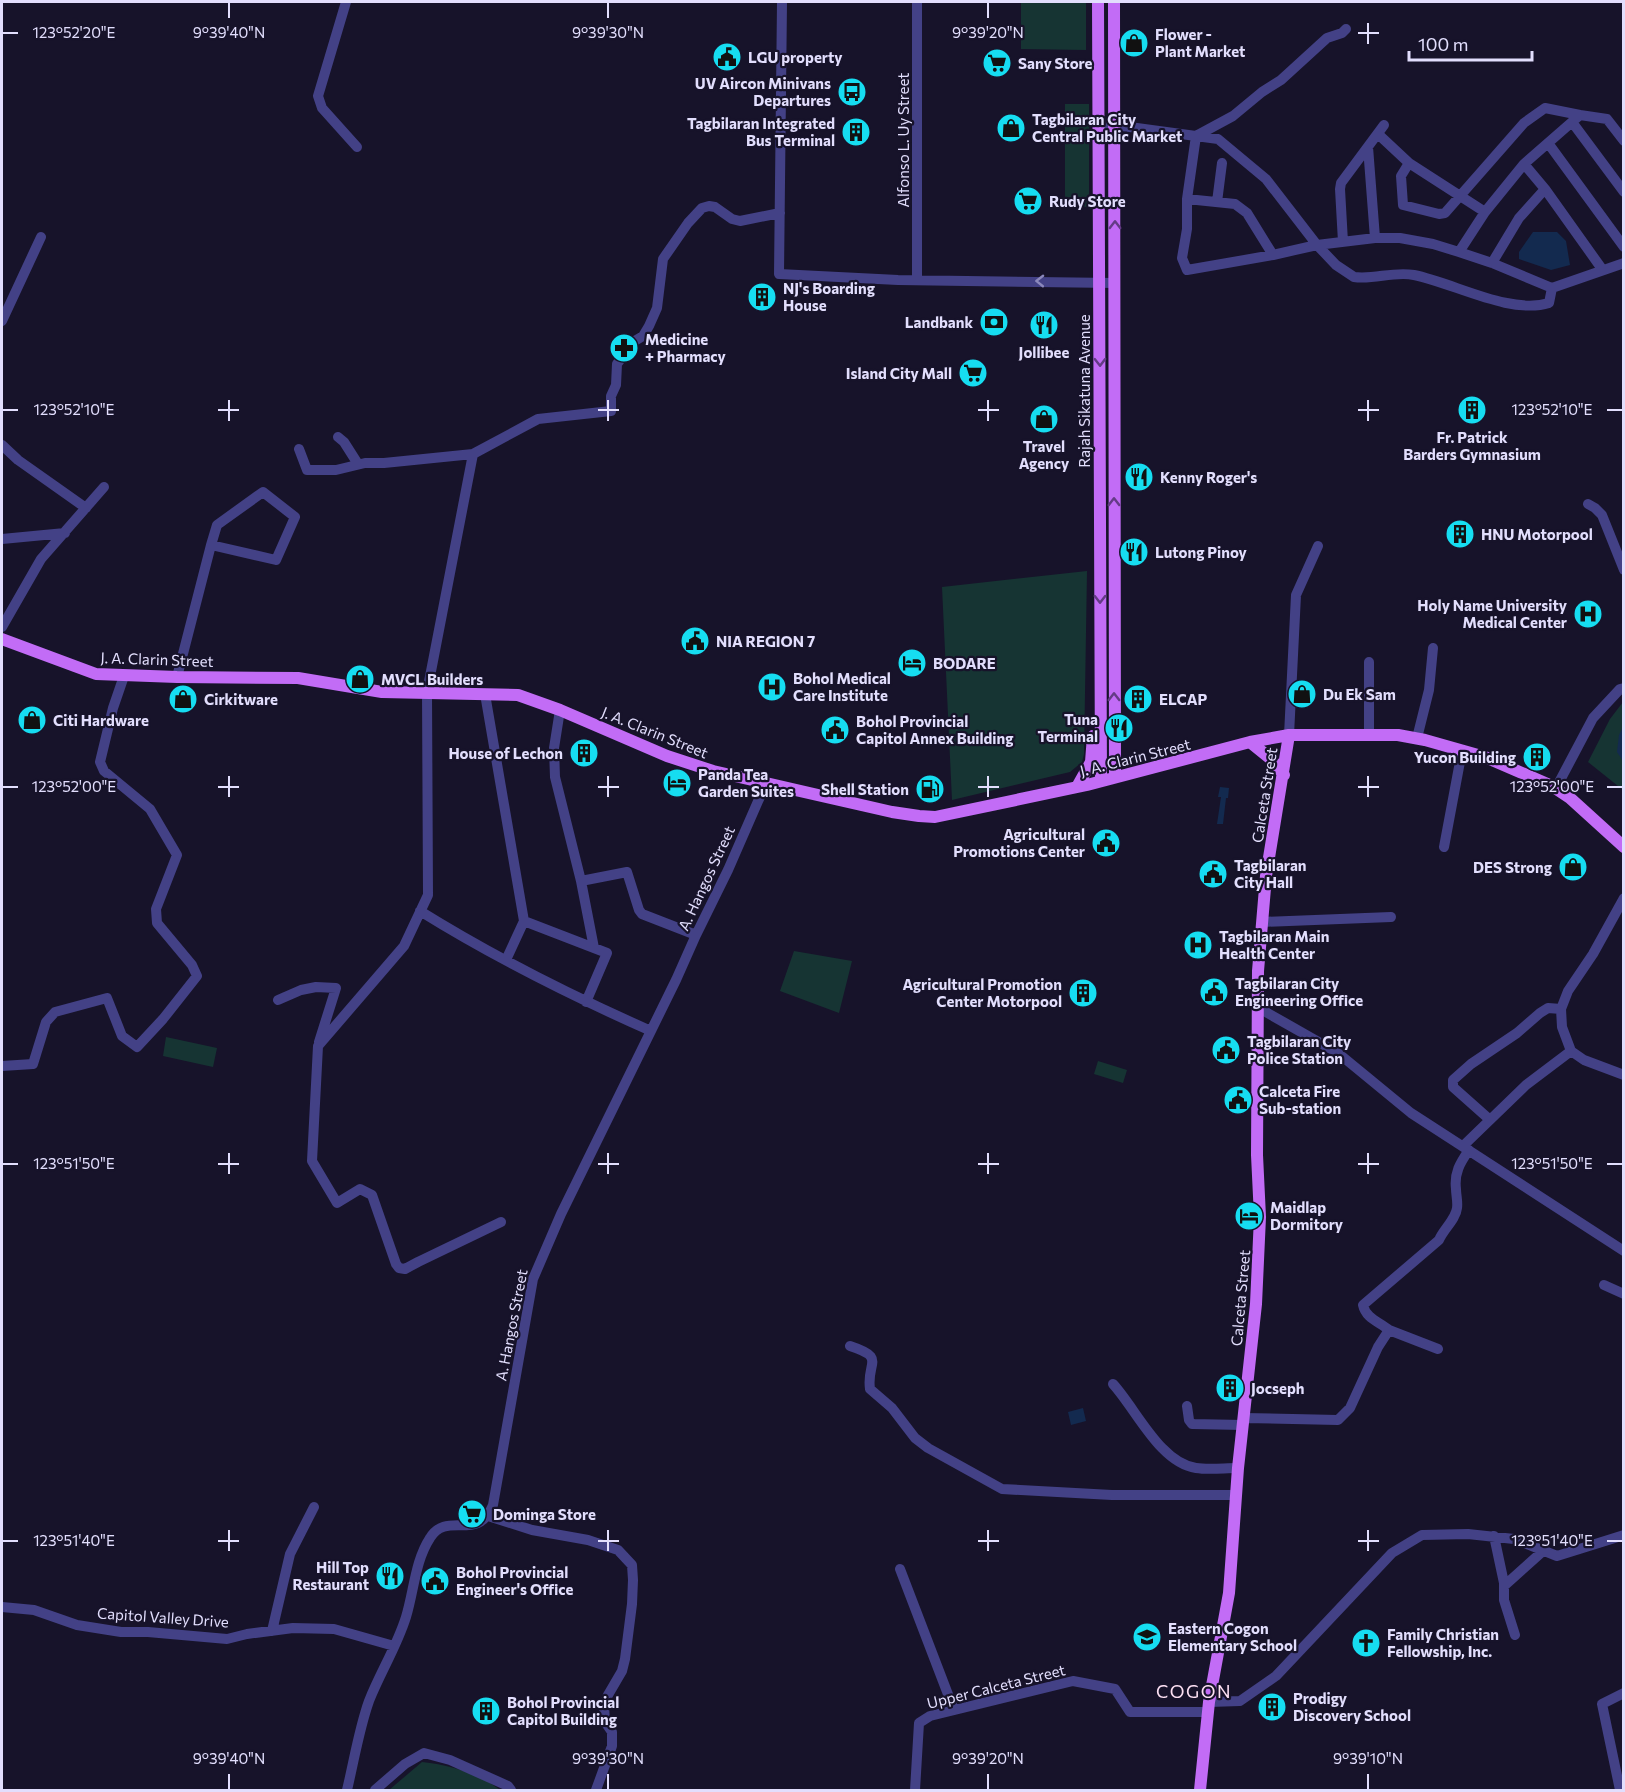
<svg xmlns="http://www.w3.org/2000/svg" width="1625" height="1792" viewBox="0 0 1625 1792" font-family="Commissioner,sans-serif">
	<rect width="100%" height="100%" fill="#17132a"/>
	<path fill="#163433" d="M1021,2h65v48l-65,-1z
		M1065,104h24v104l-24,-7z
		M1087,571l-3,183 -2,8 -12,10 -118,28 -10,-213z
		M1623,702v88l-35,-28 22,-43z
		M794,951l58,10 -13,52 -59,-22z
		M166,1037l51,11 -4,19 -50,-11z
		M1098,1061l29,9 -4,13 -29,-9z
		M422,1762c27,3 57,11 78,28h-111z"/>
	<path fill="#132a4f" d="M1533,232h24l9,9 4,24 -19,5 -32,-11v-7z
		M1623,727v34l-6,-9 2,-17z
		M1220,787l9,1 -1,10h-2l-3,26h-6l4,-27h-3z
		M1083,1408l3,13 -15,4 -3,-13z"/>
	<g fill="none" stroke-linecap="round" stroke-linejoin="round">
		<path stroke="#434186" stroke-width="10" d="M346,2l-28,94 4,12 35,39
			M782,2l-3,272 119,6 217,3
			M1346,29l-4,4 -15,5 -46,42 -19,12 -29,24 -37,20 -9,63v30l-5,29 5,12 86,-15 44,-10 58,-7h25l33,6 26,8 26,-40 39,-48 56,-49 27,4 17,22
			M1572,122l52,70
			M1100,123l118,16 48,40 51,66 19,20 18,12c20,3 39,-6 60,-2 40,8 96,40 135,28l3,-15
			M1378,134l31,29 76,49
			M1548,143l76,104
			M1368,147l7,91
			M1409,163l-8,13 2,29 36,9 6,-1 79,-90 21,-15 35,7
			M1524,164l21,25 57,80
			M1187,199l48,5 12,9 26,42
			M1217,202l5,-39
			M1343,242l-3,-53 1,-6 43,-58
			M1459,252l33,11 60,25 72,-25
			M1492,263l27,-45 26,-29
			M917,279v-277
			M2,321l39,-84
			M338,437l6,5 14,22
			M2,445l16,15 68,48
			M299,449l8,21h29l29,-7h19l89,-9
			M1588,504l7,4 7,7 22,55
			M2,539l63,-6
			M2,627l39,-68 63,-72
			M1369,662v73
			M177,677l34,-132 6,-20 46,-33 32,25 -19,43 -65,-15
			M485,694l39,227 -18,39
			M560,710l-6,38 1,29 26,104 46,-9 12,38 3,4 54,21
			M1289,735l7,-140 22,-49
			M1417,738l12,-48 4,-42
			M1556,788l37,-70 27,-29 4,-1
			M1444,847l18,-96
			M581,881l13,67
			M1624,898l-31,56 -25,37 -7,18 1,18 9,24 13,9 40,15
			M420,911c74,46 152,85 231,120
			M524,921l83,32 -21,49
			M1262,922l129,-5
			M278,1000l23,-10 15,-3 20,1 -17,54
			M1257,1007l81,46 73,60 213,138
			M2,1066l31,-2 13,-42 9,-10 52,-14 15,38 15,11 26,-28 34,-43 -5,-11 -35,-42 -1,-14 21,-54 -27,-46 -46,-38 -4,-9 13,-54 11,-32
			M1489,1119l-36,-32v-7l18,-16 46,-31 23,-20 8,-5 13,1
			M1463,1146l63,-61 45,-34
			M501,1222l-83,40 -13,7 -6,-1 -3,-4 -24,-69 -12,-6 -23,14 -25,-42 6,-115 86,-100 24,-51 -1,-203 46,-238 65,-35 73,-8v-15l5,-11 1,-21 16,-22 10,-6 6,-10 8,-18 6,-49 25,-36 14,-15 7,-2 6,1 17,12 8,2 40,-8
			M1604,1285l20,9
			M1389,1330l49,19
			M850,1346c37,12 16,16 20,43l22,19 23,30 13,10 74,41 110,6h124
			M1113,1384c23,25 47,79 83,84 13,2 28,0 42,0
			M1187,1406l2,14 3,4 51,1
			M1243,1418l95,2 12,-12 28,-61 11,-17c-9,-8 -23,-11 -26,-25l76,-65c4,-10 17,-21 18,-32 1,-6 -1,-13 -1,-19 -2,-16 4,-26 13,-39
			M488,1516l44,14 56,10 30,10 14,15 1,15 -1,24 -7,55 -3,12 -14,24 -4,10 1,17 7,10v14l-16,44
			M1494,1536l10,47v17l11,35
			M900,1569l54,141
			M1504,1586l39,-35
			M2,1607l32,3 43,15 44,7h27l79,7 20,-5 46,-6 41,1 60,17
			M272,1631l18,-77 24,-47
			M1209,1702l31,-1 36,-25 116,-123 30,-18 46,-1 46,5 43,17 67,-21
			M347,1790c7,-29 12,-61 22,-89 11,-28 28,-55 37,-84 8,-26 9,-56 24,-79 17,-28 48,5 63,-33l40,-226 28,-65 115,-234 20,-45 32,-65 38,-87
			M375,1790l30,-26 19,-11 26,7 58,26 3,4
			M915,1790l4,-67 11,-7 143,-35 42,8 15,23h78
			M1620,1790l-18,-86 22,-11"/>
		<path stroke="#c26cf6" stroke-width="12" d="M1098,2l3,779
			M1114,2l1,775
			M2,639l94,35 81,3 121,1 84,14 136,3 42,15 107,46 46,15 179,41 27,4 16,1 152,-32 163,-43 39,-7h109l27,5 60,17 67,29 18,12 54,49
			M1250,742l21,17 13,16
			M1077,787l14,-25 2,-26
			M1200,1790l9,-88 20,-109 9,-125 18,-164 4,-87 -3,-62 1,-184 8,-95 23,-141"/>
	</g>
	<defs><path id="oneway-chevron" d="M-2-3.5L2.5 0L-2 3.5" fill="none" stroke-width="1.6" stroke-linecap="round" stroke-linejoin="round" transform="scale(1.5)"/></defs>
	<g stroke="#643b86">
		<use href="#oneway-chevron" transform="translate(1115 225) rotate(-90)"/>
		<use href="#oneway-chevron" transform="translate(1100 362) rotate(89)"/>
		<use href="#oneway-chevron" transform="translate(1114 502) rotate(-90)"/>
		<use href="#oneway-chevron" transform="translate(1100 599) rotate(90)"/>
		<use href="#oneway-chevron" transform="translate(1114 697) rotate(-90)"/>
	</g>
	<use stroke="#8b88bc" href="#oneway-chevron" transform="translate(1040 281) rotate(-179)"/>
	<path fill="none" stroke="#e2defd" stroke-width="2" d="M229,3v15M608,3v15M988,3v15M1368,23v21M3,33h15M1358,33h21M229,400v21M608,400v21M988,400v21M1368,400v21M3,410h15M218,410h21M598,410h21M978,410h21M1358,410h21M1607,410h15M229,776v21M608,776v21M988,776v21M1368,776v21M3,787h15M218,787h21M598,787h21M978,787h21M1358,787h21M1607,787h15M229,1153v21M608,1153v21M988,1153v21M1368,1153v21M3,1164h15M218,1164h21M598,1164h21M978,1164h21M1358,1164h21M1607,1164h15M229,1530v21M608,1530v21M988,1530v21M1368,1530v21M3,1541h15M218,1541h21M598,1541h21M978,1541h21M1358,1541h21M1607,1541h15M229,1774v15M608,1774v15M988,1774v15M1368,1774v15"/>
	<defs>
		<g id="shop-disc" transform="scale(1.5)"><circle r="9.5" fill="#16ddf1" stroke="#17132a"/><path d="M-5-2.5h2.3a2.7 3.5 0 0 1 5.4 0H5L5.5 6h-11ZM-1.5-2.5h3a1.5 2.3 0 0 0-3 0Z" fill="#111"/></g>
		<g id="civic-disc" transform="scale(1.5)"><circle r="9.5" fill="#16ddf1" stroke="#17132a"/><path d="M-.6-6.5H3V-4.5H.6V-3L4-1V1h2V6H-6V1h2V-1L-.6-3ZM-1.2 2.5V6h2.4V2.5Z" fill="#111"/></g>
		<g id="supermarket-disc" transform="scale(1.5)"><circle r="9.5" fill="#16ddf1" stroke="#17132a"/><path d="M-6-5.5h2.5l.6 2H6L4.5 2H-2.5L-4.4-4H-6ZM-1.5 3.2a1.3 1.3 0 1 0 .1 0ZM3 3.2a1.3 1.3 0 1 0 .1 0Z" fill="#111"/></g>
		<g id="bus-disc" transform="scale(1.5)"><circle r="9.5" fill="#16ddf1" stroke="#17132a"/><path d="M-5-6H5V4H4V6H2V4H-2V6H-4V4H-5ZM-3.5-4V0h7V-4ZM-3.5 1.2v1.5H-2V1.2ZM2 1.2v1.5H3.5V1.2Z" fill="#111"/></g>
		<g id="building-disc" transform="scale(1.5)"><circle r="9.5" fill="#16ddf1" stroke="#17132a"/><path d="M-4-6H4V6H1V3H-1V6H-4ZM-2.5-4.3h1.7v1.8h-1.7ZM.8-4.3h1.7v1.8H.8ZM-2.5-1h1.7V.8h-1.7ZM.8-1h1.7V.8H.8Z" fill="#111"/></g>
		<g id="bank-disc" transform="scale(1.5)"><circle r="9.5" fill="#16ddf1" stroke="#17132a"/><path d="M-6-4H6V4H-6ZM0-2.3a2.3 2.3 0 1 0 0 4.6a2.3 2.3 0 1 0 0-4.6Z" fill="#111"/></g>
		<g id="restaurant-disc" transform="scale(1.5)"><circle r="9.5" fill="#16ddf1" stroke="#17132a"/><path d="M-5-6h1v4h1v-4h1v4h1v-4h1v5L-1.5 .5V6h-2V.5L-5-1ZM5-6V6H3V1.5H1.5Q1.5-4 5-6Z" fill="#111"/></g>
		<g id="pharmacy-disc" transform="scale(1.5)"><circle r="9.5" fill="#16ddf1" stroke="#17132a"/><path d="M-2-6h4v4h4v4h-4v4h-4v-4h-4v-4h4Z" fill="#111"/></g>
		<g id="hospital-disc" transform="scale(1.5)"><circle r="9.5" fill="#16ddf1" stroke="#17132a"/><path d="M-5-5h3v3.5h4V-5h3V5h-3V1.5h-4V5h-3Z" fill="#111"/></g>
		<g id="hotel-disc" transform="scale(1.5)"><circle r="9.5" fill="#16ddf1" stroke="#17132a"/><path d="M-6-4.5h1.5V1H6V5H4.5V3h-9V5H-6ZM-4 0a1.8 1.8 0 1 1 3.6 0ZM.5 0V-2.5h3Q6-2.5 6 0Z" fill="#111"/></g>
		<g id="fuel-disc" transform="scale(1.5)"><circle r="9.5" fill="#16ddf1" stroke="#17132a"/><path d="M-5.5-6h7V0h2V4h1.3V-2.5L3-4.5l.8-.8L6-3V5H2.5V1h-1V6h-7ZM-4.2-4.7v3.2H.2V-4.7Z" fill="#111"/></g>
		<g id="school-disc" transform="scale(1.5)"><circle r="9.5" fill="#16ddf1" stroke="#17132a"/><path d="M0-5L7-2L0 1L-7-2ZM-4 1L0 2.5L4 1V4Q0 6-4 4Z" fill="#111"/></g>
		<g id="church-disc" transform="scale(1.5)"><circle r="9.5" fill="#16ddf1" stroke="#17132a"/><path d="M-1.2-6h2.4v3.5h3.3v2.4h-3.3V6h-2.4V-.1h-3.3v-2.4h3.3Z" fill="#111"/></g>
	</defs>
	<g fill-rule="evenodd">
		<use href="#shop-disc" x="1134" y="43"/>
		<use href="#civic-disc" x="727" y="57"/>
		<use href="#supermarket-disc" x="997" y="63"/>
		<use href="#bus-disc" x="852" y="92"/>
		<use href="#shop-disc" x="1011" y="128"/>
		<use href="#building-disc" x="856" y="132"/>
		<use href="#supermarket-disc" x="1028" y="201"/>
		<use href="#building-disc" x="762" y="297"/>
		<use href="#bank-disc" x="994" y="322"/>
		<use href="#restaurant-disc" x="1044" y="325"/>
		<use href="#pharmacy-disc" x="624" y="348"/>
		<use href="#supermarket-disc" x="973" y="373"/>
		<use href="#building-disc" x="1472" y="410"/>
		<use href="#shop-disc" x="1044" y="419"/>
		<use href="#restaurant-disc" x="1139" y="477"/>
		<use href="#building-disc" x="1460" y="534"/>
		<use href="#restaurant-disc" x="1134" y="552"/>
		<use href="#hospital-disc" x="1588" y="614"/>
		<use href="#civic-disc" x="695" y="641"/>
		<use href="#hotel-disc" x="912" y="663"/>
		<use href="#shop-disc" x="360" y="679"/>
		<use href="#hospital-disc" x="772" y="687"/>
		<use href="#shop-disc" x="1302" y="694"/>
		<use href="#shop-disc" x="183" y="699"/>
		<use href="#building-disc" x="1138" y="699"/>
		<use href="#shop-disc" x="32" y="720"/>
		<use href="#restaurant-disc" x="1119" y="728"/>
		<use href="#civic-disc" x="835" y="730"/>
		<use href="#building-disc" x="584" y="753"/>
		<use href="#building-disc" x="1537" y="757"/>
		<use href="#hotel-disc" x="677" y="783"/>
		<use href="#fuel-disc" x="930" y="789"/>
		<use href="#civic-disc" x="1106" y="843"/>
		<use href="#shop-disc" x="1573" y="867"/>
		<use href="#civic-disc" x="1213" y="874"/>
		<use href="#hospital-disc" x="1198" y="945"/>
		<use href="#civic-disc" x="1214" y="992"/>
		<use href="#building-disc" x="1083" y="993"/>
		<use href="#civic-disc" x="1226" y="1050"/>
		<use href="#civic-disc" x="1238" y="1100"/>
		<use href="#hotel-disc" x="1249" y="1216"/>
		<use href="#building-disc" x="1230" y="1388"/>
		<use href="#supermarket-disc" x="472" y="1514"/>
		<use href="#restaurant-disc" x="390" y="1576"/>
		<use href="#civic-disc" x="435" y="1581"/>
		<use href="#school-disc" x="1147" y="1637"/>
		<use href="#church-disc" x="1366" y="1643"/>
		<use href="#building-disc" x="1272" y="1707"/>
		<use href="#building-disc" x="486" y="1711"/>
	</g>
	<g text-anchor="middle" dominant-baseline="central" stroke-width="4.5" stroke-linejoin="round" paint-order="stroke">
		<g font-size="15" font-weight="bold" fill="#e2defd" stroke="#17132a" text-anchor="start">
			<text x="1155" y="34">Flower -<tspan x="1155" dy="17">Plant Market</tspan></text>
			<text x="748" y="57">LGU property</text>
			<text x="1018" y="63">Sany Store</text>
			<text x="831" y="83" text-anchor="end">UV Aircon Minivans<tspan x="831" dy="17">Departures</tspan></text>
			<text x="1032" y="119">Tagbilaran City<tspan x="1032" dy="17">Central Public Market</tspan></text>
			<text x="835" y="123" text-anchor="end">Tagbilaran Integrated<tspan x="835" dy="17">Bus Terminal</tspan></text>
			<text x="1049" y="201">Rudy Store</text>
			<text x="783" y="288">NJ's Boarding<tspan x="783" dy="17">House</tspan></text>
			<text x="973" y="322" text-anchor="end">Landbank</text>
			<text x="645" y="339">Medicine<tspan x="645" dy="17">+ Pharmacy</tspan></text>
			<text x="1044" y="352" text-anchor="middle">Jollibee</text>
			<text x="952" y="373" text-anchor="end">Island City Mall</text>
			<text x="1472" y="437" text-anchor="middle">Fr. Patrick<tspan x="1472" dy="17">Barders Gymnasium</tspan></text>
			<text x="1044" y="446" text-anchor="middle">Travel<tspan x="1044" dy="17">Agency</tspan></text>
			<text x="1160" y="477">Kenny Roger's</text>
			<text x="1481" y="534">HNU Motorpool</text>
			<text x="1155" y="552">Lutong Pinoy</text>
			<text x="1567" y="605" text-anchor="end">Holy Name University<tspan x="1567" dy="17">Medical Center</tspan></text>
			<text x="716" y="641">NIA REGION 7</text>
			<text x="933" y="663">BODARE</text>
			<text x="793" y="678">Bohol Medical<tspan x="793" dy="17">Care Institute</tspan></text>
			<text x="381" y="679">MVCL Builders</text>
			<text x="1323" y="694">Du Ek Sam</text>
			<text x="204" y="699">Cirkitware</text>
			<text x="1159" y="699">ELCAP</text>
			<text x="1098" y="719" text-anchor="end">Tuna<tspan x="1098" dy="17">Terminal</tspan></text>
			<text x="53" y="720">Citi Hardware</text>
			<text x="856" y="721">Bohol Provincial<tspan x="856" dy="17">Capitol Annex Building</tspan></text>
			<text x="563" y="753" text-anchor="end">House of Lechon</text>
			<text x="1516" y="757" text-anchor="end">Yucon Building</text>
			<text x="698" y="774">Panda Tea<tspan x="698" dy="17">Garden Suites</tspan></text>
			<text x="909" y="789" text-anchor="end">Shell Station</text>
			<text x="1085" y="834" text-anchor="end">Agricultural<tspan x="1085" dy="17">Promotions Center</tspan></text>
			<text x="1234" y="865">Tagbilaran<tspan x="1234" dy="17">City Hall</tspan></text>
			<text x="1552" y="867" text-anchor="end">DES Strong</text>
			<text x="1219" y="936">Tagbilaran Main<tspan x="1219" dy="17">Health Center</tspan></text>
			<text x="1235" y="983">Tagbilaran City<tspan x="1235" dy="17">Engineering Office</tspan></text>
			<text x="1062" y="984" text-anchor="end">Agricultural Promotion<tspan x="1062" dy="17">Center Motorpool</tspan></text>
			<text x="1247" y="1041">Tagbilaran City<tspan x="1247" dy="17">Police Station</tspan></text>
			<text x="1259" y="1091">Calceta Fire<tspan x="1259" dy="17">Sub-station</tspan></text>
			<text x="1270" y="1207">Maidlap<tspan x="1270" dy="17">Dormitory</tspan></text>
			<text x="1251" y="1388">Jocseph</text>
			<text x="493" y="1514">Dominga Store</text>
			<text x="369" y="1567" text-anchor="end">Hill Top<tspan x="369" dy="17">Restaurant</tspan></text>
			<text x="456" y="1572">Bohol Provincial<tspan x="456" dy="17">Engineer's Office</tspan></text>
			<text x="1168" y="1628">Eastern Cogon<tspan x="1168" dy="17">Elementary School</tspan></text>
			<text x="1387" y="1634">Family Christian<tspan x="1387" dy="17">Fellowship, Inc.</tspan></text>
			<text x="1293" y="1698">Prodigy<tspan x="1293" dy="17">Discovery School</tspan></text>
			<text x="507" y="1702">Bohol Provincial<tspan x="507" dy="17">Capitol Building</tspan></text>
		</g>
		<g font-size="15" fill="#e2defd" stroke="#17132a">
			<text transform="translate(903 140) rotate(-90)">Alfonso L. Uy Street</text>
			<text transform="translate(1084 391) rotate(-90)">Rajah Sikatuna Avenue</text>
			<text transform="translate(157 659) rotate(2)">J. A. Clarin Street</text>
			<text transform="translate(655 732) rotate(22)">J. A. Clarin Street</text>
			<text transform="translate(1135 757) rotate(-14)">J. A. Clarin Street</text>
			<text transform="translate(1264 795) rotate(-81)">Calceta Street</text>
			<text transform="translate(706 878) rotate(-65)">A. Hangos Street</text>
			<text transform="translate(1240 1298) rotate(-85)">Calceta Street</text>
			<text transform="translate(511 1325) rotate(-79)">A. Hangos Street</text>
			<text transform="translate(163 1617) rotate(4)">Capitol Valley Drive</text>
			<text transform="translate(996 1686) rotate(-14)">Upper Calceta Street</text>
		</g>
		<g font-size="18" letter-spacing="1.5" fill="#fde0f3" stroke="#17132a">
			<text x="1194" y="1691">COGON</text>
		</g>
	</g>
	<g font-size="15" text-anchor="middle" fill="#e2defd" stroke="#17132a" stroke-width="4.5" stroke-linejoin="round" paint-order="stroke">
		<text x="229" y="38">9°39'40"N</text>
		<text x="608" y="38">9°39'30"N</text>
		<text x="988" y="38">9°39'20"N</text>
		<text x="74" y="38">123°52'20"E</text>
		<text x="1552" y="415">123°52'10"E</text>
		<text x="74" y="415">123°52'10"E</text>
		<text x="1552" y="792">123°52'00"E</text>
		<text x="74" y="792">123°52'00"E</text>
		<text x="1552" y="1169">123°51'50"E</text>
		<text x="74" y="1169">123°51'50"E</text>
		<text x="1552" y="1546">123°51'40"E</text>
		<text x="74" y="1546">123°51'40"E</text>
		<text x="229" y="1764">9°39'40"N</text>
		<text x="608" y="1764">9°39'30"N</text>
		<text x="988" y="1764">9°39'20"N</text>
		<text x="1368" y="1764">9°39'10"N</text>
	</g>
	<rect width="1625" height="1792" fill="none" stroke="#e2defd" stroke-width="6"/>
	<path d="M1409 51v9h123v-9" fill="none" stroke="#e2defd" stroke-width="3"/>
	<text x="1418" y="51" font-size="18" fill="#e2defd" stroke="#17132a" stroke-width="4.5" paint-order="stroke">100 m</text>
</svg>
